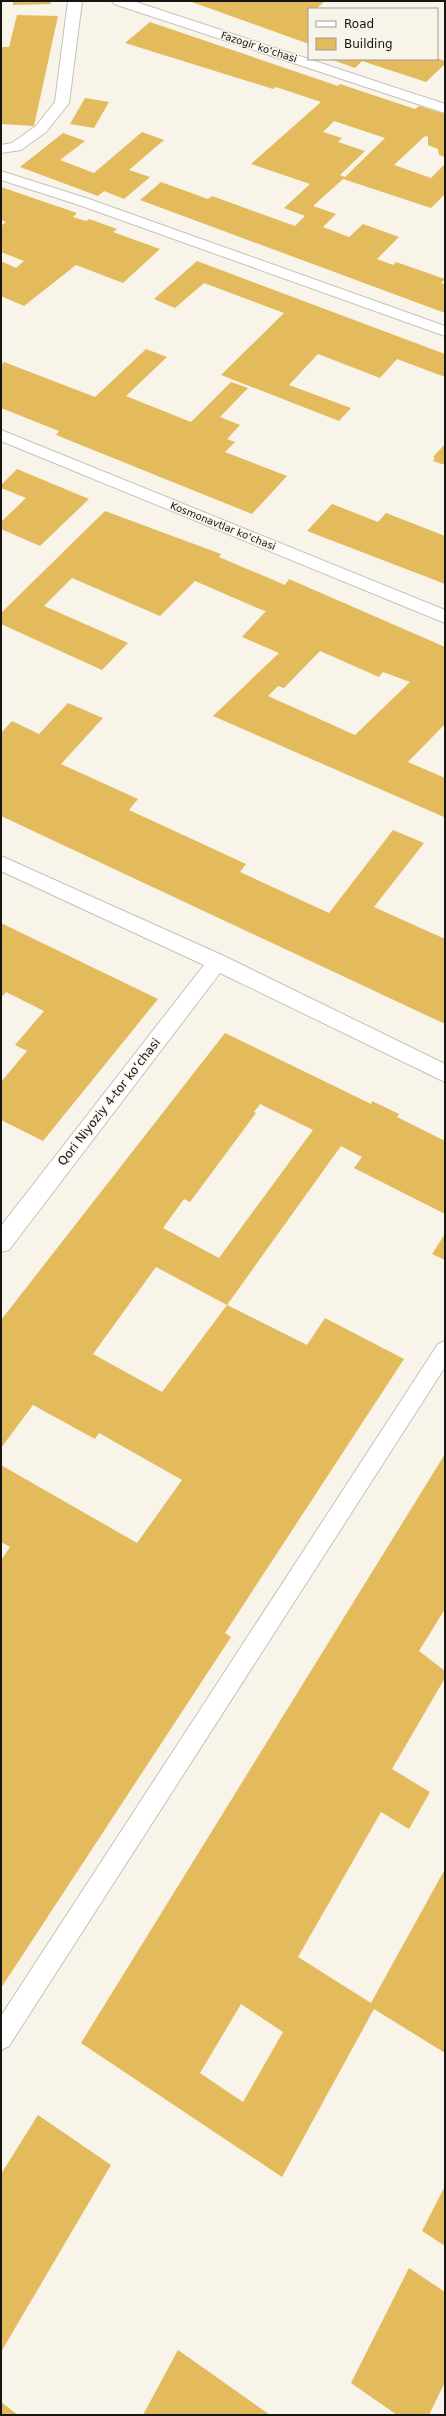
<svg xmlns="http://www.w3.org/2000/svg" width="446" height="2416" viewBox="0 0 446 2416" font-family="'DejaVu Sans',sans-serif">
	<rect width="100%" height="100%" fill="#f8f4ea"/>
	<path fill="#e3ba5c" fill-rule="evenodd" d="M13,1h37l1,3 -38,1z
		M189,1l38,1 98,-1 -9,8h-7v6l-2,2 2,1v26z
		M17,15l41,1 -24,110 -33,-2v-77h8z
		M150,22l188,64 2,-2 75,25 4,-3 26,8v43l-6,-2 -1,-6 -10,-4v-8l-3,-1 -31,29 37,13 14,-14v30l-14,14 -88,-29 -30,27 23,8 -13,13 26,10 14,-13 36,13 -22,22 16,6 3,-3 49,17 -4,4 4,1v29l-305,-113 21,-18 47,17 4,-3 83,30 10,-10 -21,-8 26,-24 -59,-20 70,-62 -45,-15 -3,2 -148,-46zM334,121l51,17 -40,39 -5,-2 25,-24 -27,-9 4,-4 -19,-6z
		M437,58l8,3v3l-19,18 -64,-21 -7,7 -25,-9z
		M85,98l24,4 -15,26 -24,-4z
		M142,132l22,8 -35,30 21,7 -26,22 -20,-8 -6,5 -78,-29 43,-34 22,8 -25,19 34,13z
		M1,187l76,26 -4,4 13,4 3,-2 28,10 -4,3 47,17 -37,34 -47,-18 -52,41 -23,-10v-35l15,7 8,-7 -23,-9v-26l5,-4 -5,-2z
		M197,261l248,93v23l-48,-18 -17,19 -62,-24 -29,31 62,23 -12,13 -118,-46 63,-62 -80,-30 -29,25 -21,-9z
		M146,349l21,8 -41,39 65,26 40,-40 17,6 -28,29 20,8 -13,14 8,3 -10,10 62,24 -35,38 -196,-79 3,-4 -58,-23v-43l3,-3 91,35z
		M445,444v21l-12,-4 2,-3 -2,-1z
		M17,469l72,30 -49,47 -39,-17v-7l25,-24 -25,-10v-3z
		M332,504l46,18 8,-9 59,23v48l-138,-53z
		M105,511l116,43 -2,3 66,28 4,-6 156,68v77l-37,38 37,16 -1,39 -231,-101 66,-63 -37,-16 24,-26 -4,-1 -67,-29 -35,35 -88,-38 -28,28 84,37 -26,27 -101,-46v-11zM320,651l59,26 4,-5 27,10 -55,53 -87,-39 10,-10 6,2z
		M68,703l35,15 -42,46 77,35 -9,11 117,54 -6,8 89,41 64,-83 31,13 -50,64 71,32v85l-444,-208v-83l11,-12 27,13z
		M1,923l157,76 -115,142 -42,-21v-38l26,-31 -12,-6 29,-34 -38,-19 -5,6z
		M225,1033l146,71 1,-3 27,13 -2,3 48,24v73l-91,-46 8,-11 -21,-11 -114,159 -71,-38 -63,87 69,38 65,-87 80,40 18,-27 79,41 -179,274 6,4 -230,351v-428l9,-13 -9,-5v-77l136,78 45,-63 -83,-47 -4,6 -62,-34 -32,43v-128zM260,1104l53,26 -94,128 -56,-30 21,-29 6,3 66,-89 -2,-1z
		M445,1234v26l-13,-6z
		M445,1454v155l-26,42 26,20v7l-53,91 38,23 -21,37 -28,-17 -83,145 73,46 74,-134v184l-71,-44 -92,168 -201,-134zM241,2004l42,28 -40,70 -43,-29z
		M38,2115l73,50 -110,187v-178z
		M445,2186v60l-23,-15z
		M409,2268l36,24v90l-16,33h-32l-46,-32z
		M178,2350l92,65h-127z
		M1,2402l17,13h-17z"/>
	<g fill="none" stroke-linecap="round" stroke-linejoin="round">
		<g stroke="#c7c2b9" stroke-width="2">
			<path id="service" d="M445,1341v26l-436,679 -8,4v-34l437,-672z"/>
		</g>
		<g stroke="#c7c2b9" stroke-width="2">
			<path id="minor" d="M68,1h14l-13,102 -23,29 -25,18 -20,3v-8l11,-2 24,-17 19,-24z
				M112,1h21l312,103v9l-331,-109z
				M1,171l88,28 356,127v10l-366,-131 -78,-25z
				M1,430l444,180v13l-444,-182z
				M1,856l223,100 221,108v18l-225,-109 -211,277 -8,2v-26l203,-261 -203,-94z"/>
		</g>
		<use href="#service" fill="#fff" fill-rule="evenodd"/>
		<use href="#minor" fill="#fff" fill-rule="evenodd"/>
	</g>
	<g text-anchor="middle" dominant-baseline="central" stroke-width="3" stroke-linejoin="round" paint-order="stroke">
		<g font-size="10" fill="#171512" stroke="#f8f4ea">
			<text transform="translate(259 47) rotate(18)">Fazogir koʻchasi</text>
			<text transform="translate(223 526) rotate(22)">Kosmonavtlar koʻchasi</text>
		</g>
		<g font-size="12" fill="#171512" stroke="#f8f4ea">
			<text transform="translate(109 1102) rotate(-52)">Qori Niyoziy 4-tor koʻchasi</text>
		</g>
	</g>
	<rect width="446" height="2416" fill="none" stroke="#171512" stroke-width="4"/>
	<rect x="308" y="8" width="130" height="52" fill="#f8f4ea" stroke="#9e9b94"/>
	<rect x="316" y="21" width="20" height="6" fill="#ffffff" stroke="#9e9b94"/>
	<text x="344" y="28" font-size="12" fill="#171512">Road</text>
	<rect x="316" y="38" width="20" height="12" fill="#e3ba5c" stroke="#9e9b94"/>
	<text x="344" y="48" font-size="12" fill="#171512">Building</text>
</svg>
